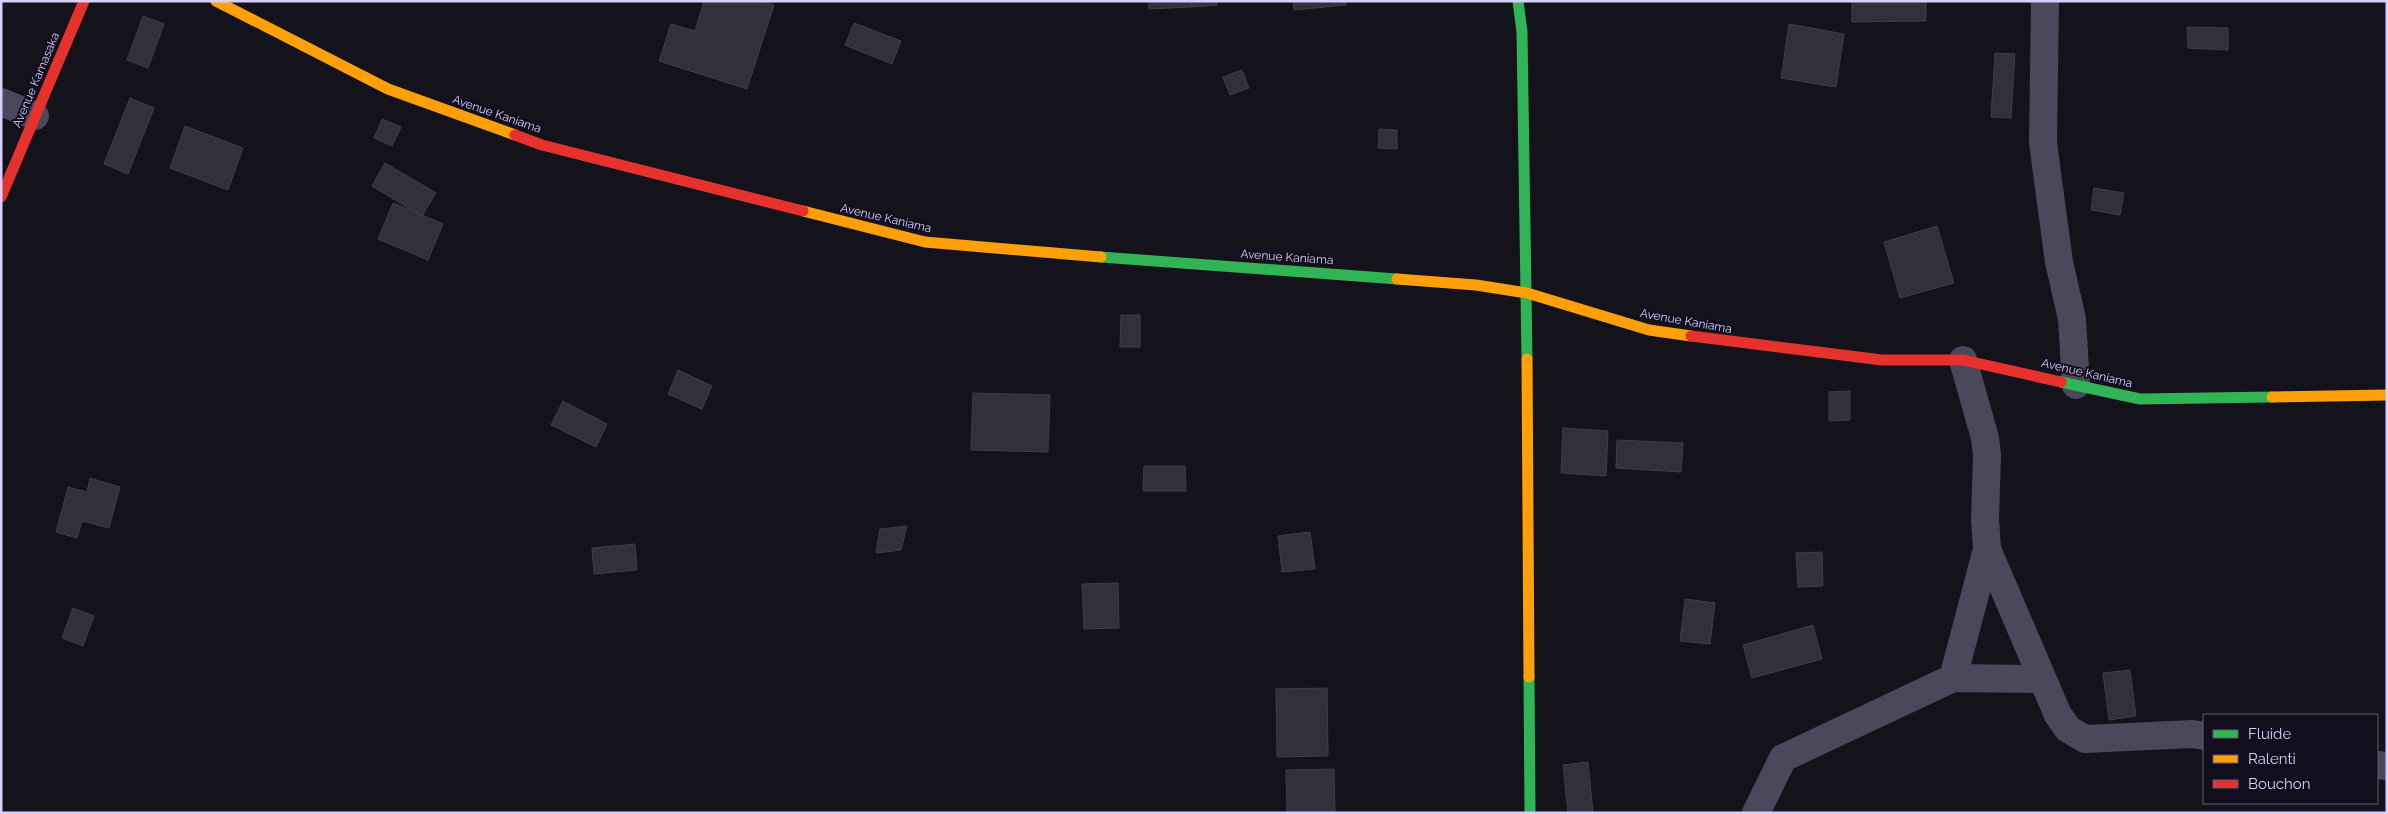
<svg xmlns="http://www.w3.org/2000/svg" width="2388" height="814" viewBox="0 0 2388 814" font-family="Raleway,sans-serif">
	<rect width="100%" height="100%" fill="#14121a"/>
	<path fill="#32303d" stroke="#413d4d" d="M704,1h59l11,4 -27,84 -88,-28 12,-37 24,7z
		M1149,1h42l1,6 -43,2z
		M1191,1h25l1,4 -25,2z
		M1293,1h53v4l-52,5z
		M1852,1h74v20l-74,1z
		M143,16l21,8 -16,44 -21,-8z
		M854,23l47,18 -9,23 -47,-19z
		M1789,24l55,10 -8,53 -55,-9z
		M2187,27l41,1v22l-40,-2z
		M1995,53l20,1 -4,64 -20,-1z
		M1242,70l7,18 -19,7 -7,-18z
		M130,98l24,10 -26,66 -24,-10z
		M382,119l19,8 -9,19 -18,-8z
		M185,126l58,22 -15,42 -58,-22z
		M1379,129l18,1v19l-19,-1z
		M385,163l51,30 -14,23 -50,-30z
		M2094,188l30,5 -4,22 -29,-5z
		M393,203l50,21 -15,36 -50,-21z
		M1937,226l17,57 -54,15 -16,-56z
		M1121,315h19v32h-20z
		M678,370l34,16 -10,23 -34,-15z
		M1850,391v29l-21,1v-29z
		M973,393l77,2 -2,57 -77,-2z
		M563,401l44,23 -11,23 -45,-22z
		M1563,428l45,3 -2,45 -45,-3z
		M1617,440l66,3 -2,29 -65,-4z
		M1144,466h41l1,25h-43z
		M90,478l30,9 -11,41 -27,-7 -5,17 -21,-6 12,-45 19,5z
		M907,526l-6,24 -25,3 4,-24z
		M1310,532l5,37 -33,3 -4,-36z
		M635,544l2,26 -43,4 -2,-26z
		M1822,552l1,34 -25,1 -2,-34z
		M1118,583l1,45 -35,1 -2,-45z
		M1685,599l30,4 -5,41 -30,-3z
		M73,608l21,8 -11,30 -21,-8z
		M1813,625l9,34 -70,19 -9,-33z
		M2130,670l6,46 -27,4 -6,-47z
		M1327,688l1,68 -51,1 -1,-68z
		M1588,762l5,51h-25l-5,-48z
		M1334,769l1,44h-48l-1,-43z"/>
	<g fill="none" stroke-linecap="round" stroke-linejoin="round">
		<path stroke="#4a485b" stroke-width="28" d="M2045,1l-2,142 16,119 13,57 4,66
			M1,102l34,14
			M1963,360l22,78 2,17 -2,64 2,30 71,166 10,14 17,10 108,-5 11,2
			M1953,678l89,1
			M2377,765l10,1
			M1756,813l27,-55 170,-80 34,-129"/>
		<path stroke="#30b455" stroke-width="11" d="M1518,1l4,31 5,327
			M1101,257l296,22
			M2061,382l79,17 132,-2
			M1529,677l1,136"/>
		<path stroke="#ff9f0a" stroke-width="11" d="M216,1l172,88 127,46
			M803,211l122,31 176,15
			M1397,279l79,6 51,8 122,37 42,6
			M1527,359l2,318
			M2272,397l115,-2"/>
		<path stroke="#e5322d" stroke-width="11" d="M515,135l27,10 261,66
			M1,197l83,-196
			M1691,336l191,24h81l98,22"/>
	</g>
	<g text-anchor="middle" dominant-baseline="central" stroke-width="4" stroke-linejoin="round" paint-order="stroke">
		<g font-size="12" fill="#d6d0fa" stroke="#120e1e">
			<text transform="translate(36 80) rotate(-67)">Avenue Kamasaka</text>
			<text transform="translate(497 114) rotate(19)">Avenue Kaniama</text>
			<text transform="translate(886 218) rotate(13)">Avenue Kaniama</text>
			<text transform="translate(1287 257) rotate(4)">Avenue Kaniama</text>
			<text transform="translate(1686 321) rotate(10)">Avenue Kaniama</text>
			<text transform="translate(2087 373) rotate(13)">Avenue Kaniama</text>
		</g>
	</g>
	<rect width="2388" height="814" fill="none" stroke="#d6d0fa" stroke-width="5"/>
	<rect x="2203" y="714" width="175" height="90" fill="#120e1e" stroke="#605c76"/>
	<rect x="2213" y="730" width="25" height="8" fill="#30b455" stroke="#605c76"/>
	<text x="2248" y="739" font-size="15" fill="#d6d0fa">Fluide</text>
	<rect x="2213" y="755" width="25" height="8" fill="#ff9f0a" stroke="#605c76"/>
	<text x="2248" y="764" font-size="15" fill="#d6d0fa">Ralenti</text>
	<rect x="2213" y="780" width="25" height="8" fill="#e5322d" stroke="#605c76"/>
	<text x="2248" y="789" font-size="15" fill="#d6d0fa">Bouchon</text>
</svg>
